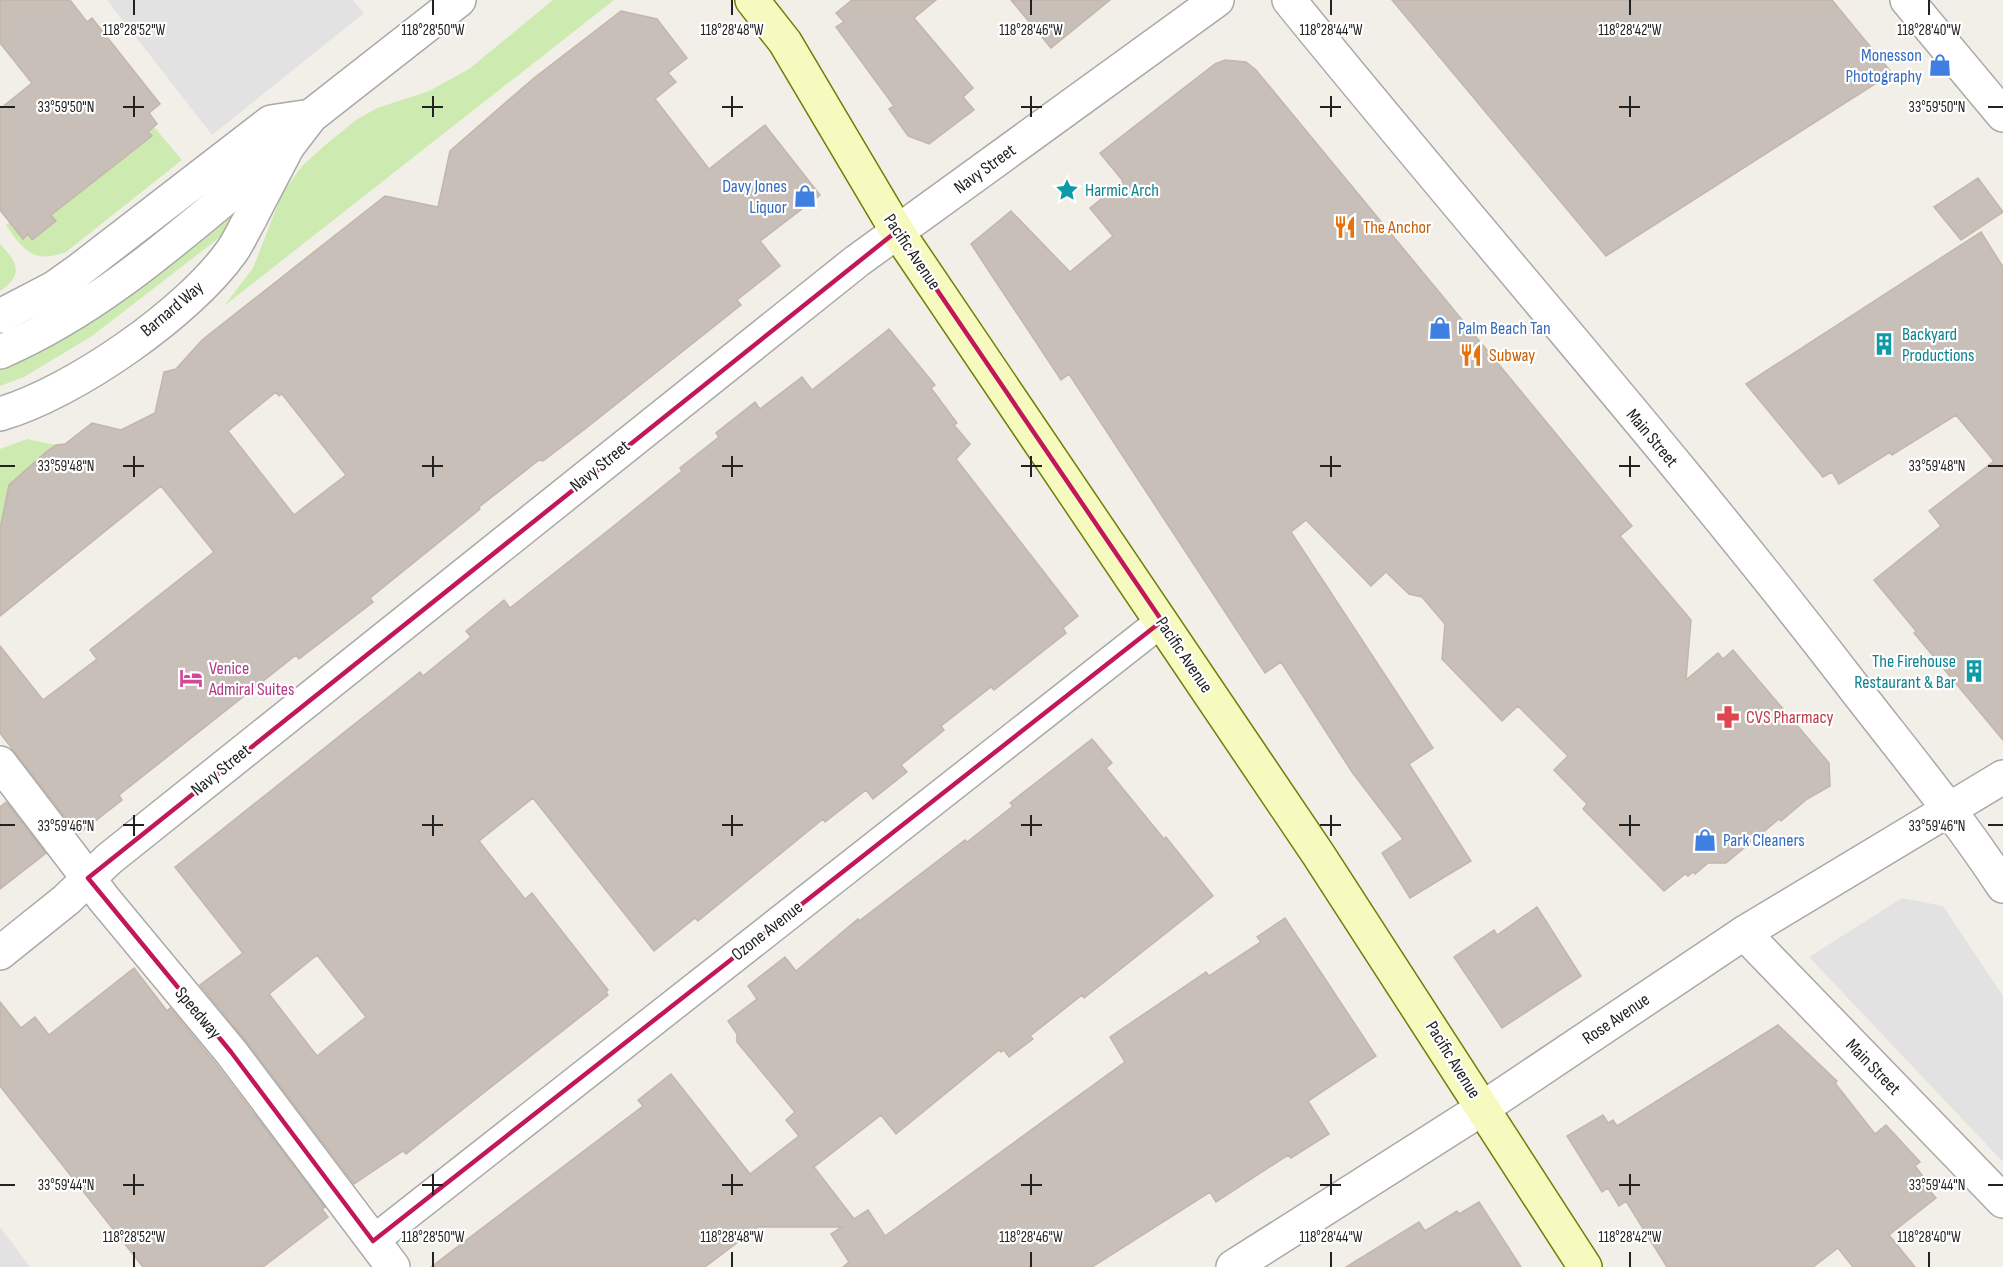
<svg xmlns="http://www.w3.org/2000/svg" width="2003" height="1267" viewBox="0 0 2003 1267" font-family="'Sofia Sans Condensed',sans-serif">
	<rect width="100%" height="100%" fill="#f2efe9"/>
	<path fill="#cdebb0" d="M553,0h61l-390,306 29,-38 29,-74 20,-28 22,-20 32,-26 21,-12 52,-17 40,-22z
		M154,127l28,33 -116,92c-33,12 -42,-1 -60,-27l4,-3 13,17 5,-5 4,5 19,-24 75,-66 4,5 22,-17 -4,-5z
		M232,208h7l-15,26 -132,102 -68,41 -24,9v-16l35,-15 46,-28z
		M0,244c17,18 25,30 0,47z
		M27,439l29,6 -47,40 -9,44v-80z"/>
	<path fill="#e2e2e2" d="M107,0h246l11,13 -152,122z
		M1902,898l41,8 60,90v166l-194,-205z
		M0,1227l30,40h-30z"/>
	<path fill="#c7bfb8" stroke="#c4b6ab" stroke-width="1.5" fill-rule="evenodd" d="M0,0h70l17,22 5,-4 68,86 -11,9 8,11 -9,8 4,4 -101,79 5,6 -24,19 -4,-6 -5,5 -23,-29v-101l32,-26 -32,-40z
		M852,0h84l-22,18 59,70 -10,9 11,13 -45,34 -21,-8 -19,-27 5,-3 -58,-79 8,-5 -8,-9z
		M1011,0h99l-59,48z
		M1392,0h440l60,73 -286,183z
		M621,11l36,8 30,39 -19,15 8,9 -21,17 54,70 56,-44 55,70 -60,46 20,25 -43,34 4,5 -156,124 -42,32 -4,-1 -60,47 1,2 -110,89 3,4 -74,57 -3,-4 -177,140 3,5 -42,33 -3,-4 -2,1 -75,-97v-87l43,54 54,-41 -7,-9 124,-98 -53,-66 -161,130v-87l9,-44 37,-33 10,-7 9,-1 27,-21 29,7 34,-17 9,-41 12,-3 26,-29 183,-144 53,11 12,-56 84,-73zM276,392l3,4 3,-2 64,81 -52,40 -66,-84z
		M1225,60l21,2 10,8 376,456 -12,10 71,84 -5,60 32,-27 5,6 10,-9 96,113 1,23 -23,13 -26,22 -2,-2 -53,44h-18l-13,11 -2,-2 -5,4 -3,-2 -21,17 -81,-82 4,-5 -33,-34 14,-14 -50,-50 -16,15 -60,-62 3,-35 -23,-27 -13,-3 -23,-22 -15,14 -65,-66 -15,12 142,216 -24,16 62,97 -61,37 -28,-45 21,-14 -51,-67 -71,-110 -16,11 -196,-299 -8,6 -90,-136 40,-33 59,61 43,-36 -23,-28 33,-27 -23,-28 115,-89z
		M1978,178l25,34 -42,28 -27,-33z
		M1981,232l22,35v473l-89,-107 2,-2 -42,-51 67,-54 -12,-15 65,-50 -38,-46 -64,40 -2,-3 -51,32 -7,-12 -9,5 -77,-93z
		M889,329l46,56 -4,3 26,35 -3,2 16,19 -14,15 122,157 -15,12 3,5 -72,57 -3,-3 -50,39 3,4 -43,35 6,7 -34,27 -7,-9 -41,32 -2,-3 -125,102 -3,-3 -41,33 -121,-153 -54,43 46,58 7,-6 76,97 -2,2 2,3 -202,159 -3,-3 -49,33 -108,-143 -46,-56 43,-32 -68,-86 245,-195 3,4 48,-39 -5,-6 38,-31 6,8 100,-79 72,-58 -2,-3 39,-31 -3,-4 39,-31 5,7 42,-32 10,13zM317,955l49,62 -49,39 -48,-62z
		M1092,739l20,24 -6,5 58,71 2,-2 47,59 -129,102 -2,-3 -52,41 3,3 -24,18 -5,-7 -3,2 -2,-2 -103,84 -15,-19 -67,52 40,52 14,-9 17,26 240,-174 -15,-25 96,-65 3,4 52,-34 -4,-5 28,-19 91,138 -68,45 21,33 -38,24 -3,-3 -72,47 -6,-10 -118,75h-249l6,-5 -18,-28 11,-7h-84l-53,40h-274l212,-161 -5,-6 33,-26 79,100 49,-38 -13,-16 9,-8 -58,-70v-8l-9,-13 29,-22 -9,-13 37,-29 11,14 62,-52 1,2 106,-81 2,2 46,-36 -3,-3z
		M6,802l40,51 -46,36v-82z
		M1537,907l44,69 -79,52 -48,-71 40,-27 3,5z
		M134,968l33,43 3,-3 46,56 109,143 -3,2 6,8 -65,50h-120l-143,-181v-84l21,26 14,-11 14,18z
		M1778,1025l59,56 -2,2 40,51 11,-9 34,37 -5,4 17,22 -3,2 7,8 -47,37 26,32h-62l-15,-19 -25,19h-146l-41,-66 -7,5 -11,-18 -6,4 -35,-56 36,-21 5,8 5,-3 4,6z
		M1479,1202l42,65h-175l73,-45 6,9 32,-20 2,3z"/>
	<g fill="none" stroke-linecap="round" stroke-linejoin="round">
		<g stroke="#a9a9a9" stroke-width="33">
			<path id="pedestrian" d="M373,1241l789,-620"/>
		</g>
		<g stroke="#a9a9a9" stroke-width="36">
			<path id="minor" d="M1907,0l96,115
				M0,414c73,-21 188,-101 232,-163 7,-10 12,-22 18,-32 12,-24 25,-48 38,-73
				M0,763l104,136 127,153 162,215
				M1744,933l259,268
				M0,953l66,-53 43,-41 748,-598 360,-261
				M1233,1267l250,-159"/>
		</g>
		<g stroke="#a9a9a9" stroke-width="36">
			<path id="tertiary" d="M1289,0c184,227 378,445 556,676 53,69 110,137 158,210
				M0,316l54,-28 24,-17 193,-149 40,-6
				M0,352c109,-47 197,-132 288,-206l23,-30 148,-116
				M1483,1108l261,-175 259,-156"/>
		</g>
		<g stroke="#707d05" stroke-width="36">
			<path id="secondary" d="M752,0l33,42 112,189 421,623 267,413"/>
		</g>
		<use href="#pedestrian" stroke="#fff" stroke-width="30"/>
		<use href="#minor" stroke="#fff" stroke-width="33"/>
		<use href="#tertiary" stroke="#fff" stroke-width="33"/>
		<use href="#secondary" stroke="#f7fabf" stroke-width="33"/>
	</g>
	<path fill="none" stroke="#c2185b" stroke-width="4.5" stroke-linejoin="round" d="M897,231l265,390 -789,620 -142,-189 -143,-174z"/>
	<path fill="none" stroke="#222" stroke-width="2" d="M134,0v15M433,0v15M732,0v15M1031,0v15M1331,0v15M1630,0v15M1929,0v15M134,96v21M433,96v21M732,96v21M1031,96v21M1331,96v21M1630,96v21M0,107h15M123,107h21M422,107h21M722,107h21M1021,107h21M1320,107h21M1619,107h21M1988,107h15M134,456v21M433,456v21M732,456v21M1031,456v21M1331,456v21M1630,456v21M0,466h15M123,466h21M422,466h21M722,466h21M1021,466h21M1320,466h21M1619,466h21M1988,466h15M134,815v21M433,815v21M732,815v21M1031,815v21M1331,815v21M1630,815v21M0,825h15M123,825h21M422,825h21M722,825h21M1021,825h21M1320,825h21M1619,825h21M1988,825h15M134,1174v21M433,1174v21M732,1174v21M1031,1174v21M1331,1174v21M1630,1174v21M0,1185h15M123,1185h21M422,1185h21M722,1185h21M1021,1185h21M1320,1185h21M1619,1185h21M1988,1185h15M134,1252v15M433,1252v15M732,1252v15M1031,1252v15M1331,1252v15M1630,1252v15M1929,1252v15"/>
	<defs>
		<g id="shop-bare" transform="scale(1.8)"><path d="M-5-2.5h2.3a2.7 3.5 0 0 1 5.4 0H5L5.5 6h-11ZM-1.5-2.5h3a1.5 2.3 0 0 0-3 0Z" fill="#3f7fe0" stroke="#fff" stroke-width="2.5" paint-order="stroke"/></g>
		<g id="sight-bare" transform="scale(1.8)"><path d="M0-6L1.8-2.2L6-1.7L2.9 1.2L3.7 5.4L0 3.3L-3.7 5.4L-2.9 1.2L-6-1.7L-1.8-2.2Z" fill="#0f9aa8" stroke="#fff" stroke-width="2.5" paint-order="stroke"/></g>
		<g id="restaurant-bare" transform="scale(1.8)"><path d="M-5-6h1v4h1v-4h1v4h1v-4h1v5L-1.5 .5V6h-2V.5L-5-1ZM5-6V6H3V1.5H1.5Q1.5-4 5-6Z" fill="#e8710a" stroke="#fff" stroke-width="2.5" paint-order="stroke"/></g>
		<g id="building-bare" transform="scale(1.8)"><path d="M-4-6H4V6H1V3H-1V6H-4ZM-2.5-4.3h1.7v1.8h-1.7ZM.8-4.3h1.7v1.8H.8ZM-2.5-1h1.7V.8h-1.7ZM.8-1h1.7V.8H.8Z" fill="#0f9aa8" stroke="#fff" stroke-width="2.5" paint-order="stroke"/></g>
		<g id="hotel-bare" transform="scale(1.8)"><path d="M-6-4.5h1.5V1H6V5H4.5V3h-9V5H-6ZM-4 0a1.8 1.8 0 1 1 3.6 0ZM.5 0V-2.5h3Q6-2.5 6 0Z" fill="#d1479c" stroke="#fff" stroke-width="2.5" paint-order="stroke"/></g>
		<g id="pharmacy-bare" transform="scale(1.8)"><path d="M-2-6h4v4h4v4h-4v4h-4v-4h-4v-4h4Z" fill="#e0444e" stroke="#fff" stroke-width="2.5" paint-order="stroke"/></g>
	</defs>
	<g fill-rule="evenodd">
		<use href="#shop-bare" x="1940" y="65"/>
		<use href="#sight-bare" x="1067" y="190"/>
		<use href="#shop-bare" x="805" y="196"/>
		<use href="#restaurant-bare" x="1345" y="227"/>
		<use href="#shop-bare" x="1440" y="328"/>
		<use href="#building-bare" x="1884" y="344"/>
		<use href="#restaurant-bare" x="1471" y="355"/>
		<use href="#building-bare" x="1974" y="671"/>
		<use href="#hotel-bare" x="191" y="678"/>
		<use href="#pharmacy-bare" x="1728" y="717"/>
		<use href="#shop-bare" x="1705" y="840"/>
	</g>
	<g text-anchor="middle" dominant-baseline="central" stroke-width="4.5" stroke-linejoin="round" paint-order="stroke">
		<g font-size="18" fill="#366cbe" stroke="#fff" text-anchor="end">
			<text x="1922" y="55">Monesson<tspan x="1922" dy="21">Photography</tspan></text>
			<text x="787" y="186">Davy Jones<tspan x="787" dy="21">Liquor</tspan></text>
			<text x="1458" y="328" text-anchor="start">Palm Beach Tan</text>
			<text x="1723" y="840" text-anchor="start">Park Cleaners</text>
		</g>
		<g font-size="18" fill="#222" stroke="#fff">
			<text transform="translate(985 169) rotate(-36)">Navy Street</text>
			<text transform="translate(912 252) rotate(56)">Pacific Avenue</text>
			<text transform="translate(172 309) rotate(-40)">Barnard Way</text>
			<text transform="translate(1652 438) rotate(50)">Main Street</text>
			<text transform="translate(600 466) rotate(-39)">Navy Street</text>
			<text transform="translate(1184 655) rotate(56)">Pacific Avenue</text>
			<text transform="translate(221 770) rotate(-39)">Navy Street</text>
			<text transform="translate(767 931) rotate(-38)">Ozone Avenue</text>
			<text transform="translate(198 1013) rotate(50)">Speedway</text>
			<text transform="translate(1616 1019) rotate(-34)">Rose Avenue</text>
			<text transform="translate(1453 1060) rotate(58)">Pacific Avenue</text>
			<text transform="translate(1873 1067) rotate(46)">Main Street</text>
		</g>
		<g font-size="18" fill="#0d838f" stroke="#fff" text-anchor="start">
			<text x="1085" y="190">Harmic Arch</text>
			<text x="1902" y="334">Backyard<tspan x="1902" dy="21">Productions</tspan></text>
			<text x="1956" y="661" text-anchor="end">The Firehouse<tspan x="1956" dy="21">Restaurant &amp; Bar</tspan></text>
		</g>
		<g font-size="18" fill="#c56008" stroke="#fff" text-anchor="start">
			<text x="1363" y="227">The Anchor</text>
			<text x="1489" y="355">Subway</text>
		</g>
		<g font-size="18" fill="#b23c85" stroke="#fff" text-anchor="start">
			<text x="209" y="668">Venice<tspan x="209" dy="21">Admiral Suites</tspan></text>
		</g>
		<g font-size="18" fill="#be3a42" stroke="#fff" text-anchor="start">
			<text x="1746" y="717">CVS Pharmacy</text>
		</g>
	</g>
	<g font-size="15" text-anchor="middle" fill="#222" stroke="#fff" stroke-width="4.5" stroke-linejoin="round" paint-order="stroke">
		<text x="134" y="35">118°28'52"W</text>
		<text x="433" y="35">118°28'50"W</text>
		<text x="732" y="35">118°28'48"W</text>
		<text x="1031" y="35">118°28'46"W</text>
		<text x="1331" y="35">118°28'44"W</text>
		<text x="1630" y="35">118°28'42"W</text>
		<text x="1929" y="35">118°28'40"W</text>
		<text x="66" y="112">33°59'50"N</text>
		<text x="1937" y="112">33°59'50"N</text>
		<text x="66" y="471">33°59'48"N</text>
		<text x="1937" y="471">33°59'48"N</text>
		<text x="66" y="831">33°59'46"N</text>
		<text x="1937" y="831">33°59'46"N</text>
		<text x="66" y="1190">33°59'44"N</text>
		<text x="1937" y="1190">33°59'44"N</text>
		<text x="134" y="1242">118°28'52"W</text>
		<text x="433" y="1242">118°28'50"W</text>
		<text x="732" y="1242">118°28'48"W</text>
		<text x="1031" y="1242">118°28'46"W</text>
		<text x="1331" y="1242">118°28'44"W</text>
		<text x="1630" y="1242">118°28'42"W</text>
		<text x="1929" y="1242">118°28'40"W</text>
	</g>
</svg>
